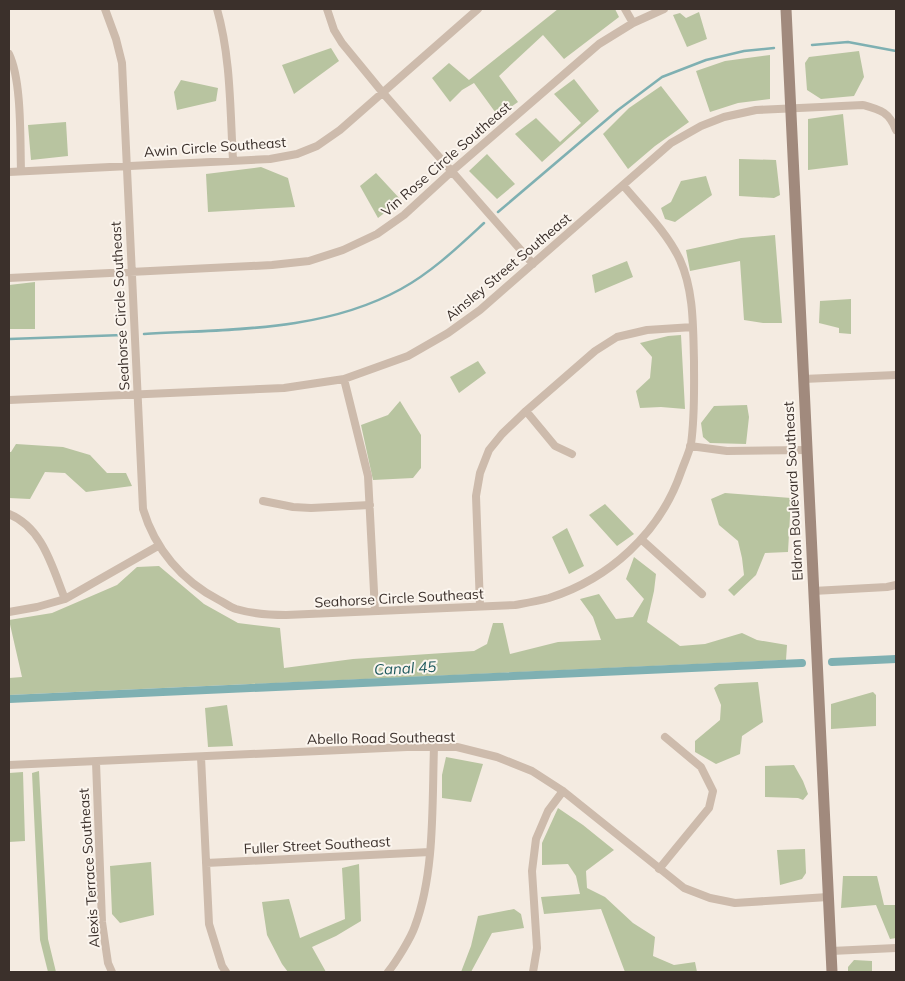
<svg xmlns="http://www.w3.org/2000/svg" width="905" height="981" viewBox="0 0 905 981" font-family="Mulish,sans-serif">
	<rect width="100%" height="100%" fill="#f4ebe1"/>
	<path fill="#b8c4a0" d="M558,9h57l4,8 -55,42 -21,-24 -44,41 19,26 -20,14 -24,-33 -12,7 -12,12 -18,-24 17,-15 20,17z
		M699,12l8,27 -20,8 -14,-32 7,-2 6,5z
		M331,48l8,13 -45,33 -12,-29z
		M859,51l5,26 -10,19 -33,3 -14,-9 -2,-27 4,-6z
		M770,55v44l-32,4 -28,9 -14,-41 29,-10z
		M574,79l25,32 -57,51 -27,-28 21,-16 24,24 21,-19 -27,-29z
		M181,80l37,8 -2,13 -39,9 -3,-18z
		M661,86l28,36 -34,24 -27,23 -25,-35 26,-26z
		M843,114l5,51 -40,5v-51z
		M66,122l2,34 -37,4 -3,-35z
		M487,154l28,30 -18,15 -28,-28z
		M739,159l37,1 4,35 -6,3 -35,-2z
		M261,167l27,11 7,29 -87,5 -2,-38z
		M376,173l25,27 -23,18 -18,-32z
		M706,176l6,19 -37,27 -10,-3 -4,-11 10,-6 10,-21z
		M775,235l7,88h-19l-19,-3 -4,-59 -50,10 -4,-21 55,-12z
		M627,261l6,16 -38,16 -3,-18z
		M35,282v47h-26v-44z
		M851,299v35l-12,-1v-5l-20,-5 1,-22z
		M681,335l4,74 -24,-2 -21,1 -4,-17 14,-13 2,-21 -12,-14 28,-7z
		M478,361l8,12 -27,20 -9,-16z
		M400,401l21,34v33l-8,10 -40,2 -12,-55 27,-10z
		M747,405l2,12 -3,27 -36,-1 -7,-6 -2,-14 13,-17z
		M16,444l47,3 27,8 17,18h19l6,13 -46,6 -21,-19 -20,-1 -15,27 -21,-1v-46h2z
		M725,493l66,5 -3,54 -23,1 -9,22 -22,21 -6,-6 16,-15 -2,-17 -4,-17 -19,-16 -8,-26z
		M605,504l29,30 -17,12 -28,-31z
		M567,528l17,38 -15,8 -17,-37z
		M634,557l22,17 -2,17 -7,31 33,24 25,-2 37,-11 15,7 30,5 -1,15 -777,35v-17l13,-1 -13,-57 43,-7 65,-28 20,-18 22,-1 45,38 34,19 42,5 4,40 69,-9 121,-8 13,-7 6,-21h10l7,31 48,-12 43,-2 -8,-23 -13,-18 19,-5 17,25 17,-2 11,-18 -18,-20z
		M758,682l5,40 -21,14 -2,18 -24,10 -21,-12v-11l25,-21 1,-15 -7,-17 5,-4z
		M873,692l3,3v31l-45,3v-25z
		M227,705l6,41 -25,1 -3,-39z
		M446,757l37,7 -12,38 -29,-4v-23z
		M794,765l9,16 5,13 -5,6 -5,-2 -33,-1v-31z
		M39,771l9,168 8,33h-8l-8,-32 -8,-167z
		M23,772l2,69 -16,1v-69z
		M558,808l25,17 31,25 -28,21 1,17 18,9 28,26 22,14 -2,19 21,9 21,-3 2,10h-72l-24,-63 -57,5 -3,-17 39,-3 -4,-18 -8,-12 -26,1v-22z
		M805,849l1,24 -4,6 -22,6 -3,-35z
		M151,862l3,53 -34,8 -8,-9 -2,-48z
		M359,864l2,57 -25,15 -24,11 14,25h-38l-6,-8 -15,-29 -5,-33 27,-3 11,39 45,-19 -3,-51z
		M843,876h34l7,29h12v33l-6,1 -14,-34 -35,3z
		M514,909l7,5 3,14 -32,5 -21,39h-10l10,-26 7,-30z
		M854,960l18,1v11h-24v-5z"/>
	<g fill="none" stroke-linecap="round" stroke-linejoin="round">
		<path stroke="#7fb0b2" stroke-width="2.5" d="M812,45l36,-3 48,9
			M498,212l120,-102 44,-33 44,-17 38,-9 30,-3
			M144,334c86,-5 179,-2 257,-45 31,-17 57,-42 83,-66
			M9,339l114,-4"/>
		<path stroke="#7fb0b2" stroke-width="8" d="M832,662l64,-3
			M9,699l793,-36"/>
		<path stroke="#cdbbac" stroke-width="8" d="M105,9l11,30 6,24 21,446c12,40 39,72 76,91 6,3 11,7 17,9 17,5 33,6 50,6l229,-10c11,-2 23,-4 34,-7 60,-19 111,-65 132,-126 3,-9 8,-19 10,-28 4,-28 3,-55 3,-83 -1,-34 0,-70 -14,-101 -13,-28 -38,-52 -57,-75
			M217,9c14,49 13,101 16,151
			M327,9l7,21 8,13 41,50 150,171
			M625,9l8,14
			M9,54c13,27 11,85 12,117
			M9,172l261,-13 27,-5 20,-8 23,-16 138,-121
			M9,278l263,-13 37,-4 34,-11 34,-16 27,-19 48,-44 147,-127 34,-21 31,-14
			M344,379l24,97 7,135
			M803,379l93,-4
			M9,400l275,-12 60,-9 64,-23 40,-23 32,-23 191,-167 30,-17 23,-9 32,-7 107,-5c18,5 26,7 33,25
			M526,411l29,35 17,8
			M690,446l37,5 80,-1
			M263,501l30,6 18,1 59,-3
			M9,514c34,14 43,53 56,85
			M642,540l60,54
			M813,591l74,-4 9,-2
			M480,606l-4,-110 4,-23 9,-23 13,-16 24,-23 69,-60 22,-14 30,-7 46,-3
			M9,612l28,-5 28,-8 93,-53
			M201,757l8,167 13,42 4,6
			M96,762l6,160 6,41 4,9
			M9,765l398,-18h50l40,10 35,14 31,20 121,97 26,10 25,5 93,-6
			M206,863l224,-11
			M659,869l50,-61 4,-17 -12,-24 -36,-30
			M831,951l65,-3
			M388,972c8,-10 23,-34 27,-46 20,-53 17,-122 19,-179
			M533,972l4,-24 -5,-77 4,-32 12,-28 15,-20"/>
		<path stroke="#a18a7d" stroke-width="11" d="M786,9l46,963"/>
	</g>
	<g text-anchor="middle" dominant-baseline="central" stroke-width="4" stroke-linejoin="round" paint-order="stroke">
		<g font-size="14" fill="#3b302b" stroke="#fbf5ee">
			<text transform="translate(215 147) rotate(-4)">Awin Circle Southeast</text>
			<text transform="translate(446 159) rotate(-41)">Vin Rose Circle Southeast</text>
			<text transform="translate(508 267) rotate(-40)">Ainsley Street Southeast</text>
			<text transform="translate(120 306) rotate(-93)">Seahorse Circle Southeast</text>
			<text transform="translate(793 491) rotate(-93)">Eldron Boulevard Southeast</text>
			<text transform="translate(399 598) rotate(-3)">Seahorse Circle Southeast</text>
			<text transform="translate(381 738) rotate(-1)">Abello Road Southeast</text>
			<text transform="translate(317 845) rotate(-3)">Fuller Street Southeast</text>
			<text transform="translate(89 868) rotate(-94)">Alexis Terrace Southeast</text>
		</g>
		<g font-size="15" font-style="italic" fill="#1f5a5e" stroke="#fbf5ee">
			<text transform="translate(405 668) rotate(-3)">Canal 45</text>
		</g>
	</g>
	<rect width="905" height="981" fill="none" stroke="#3b302b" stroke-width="20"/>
</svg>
